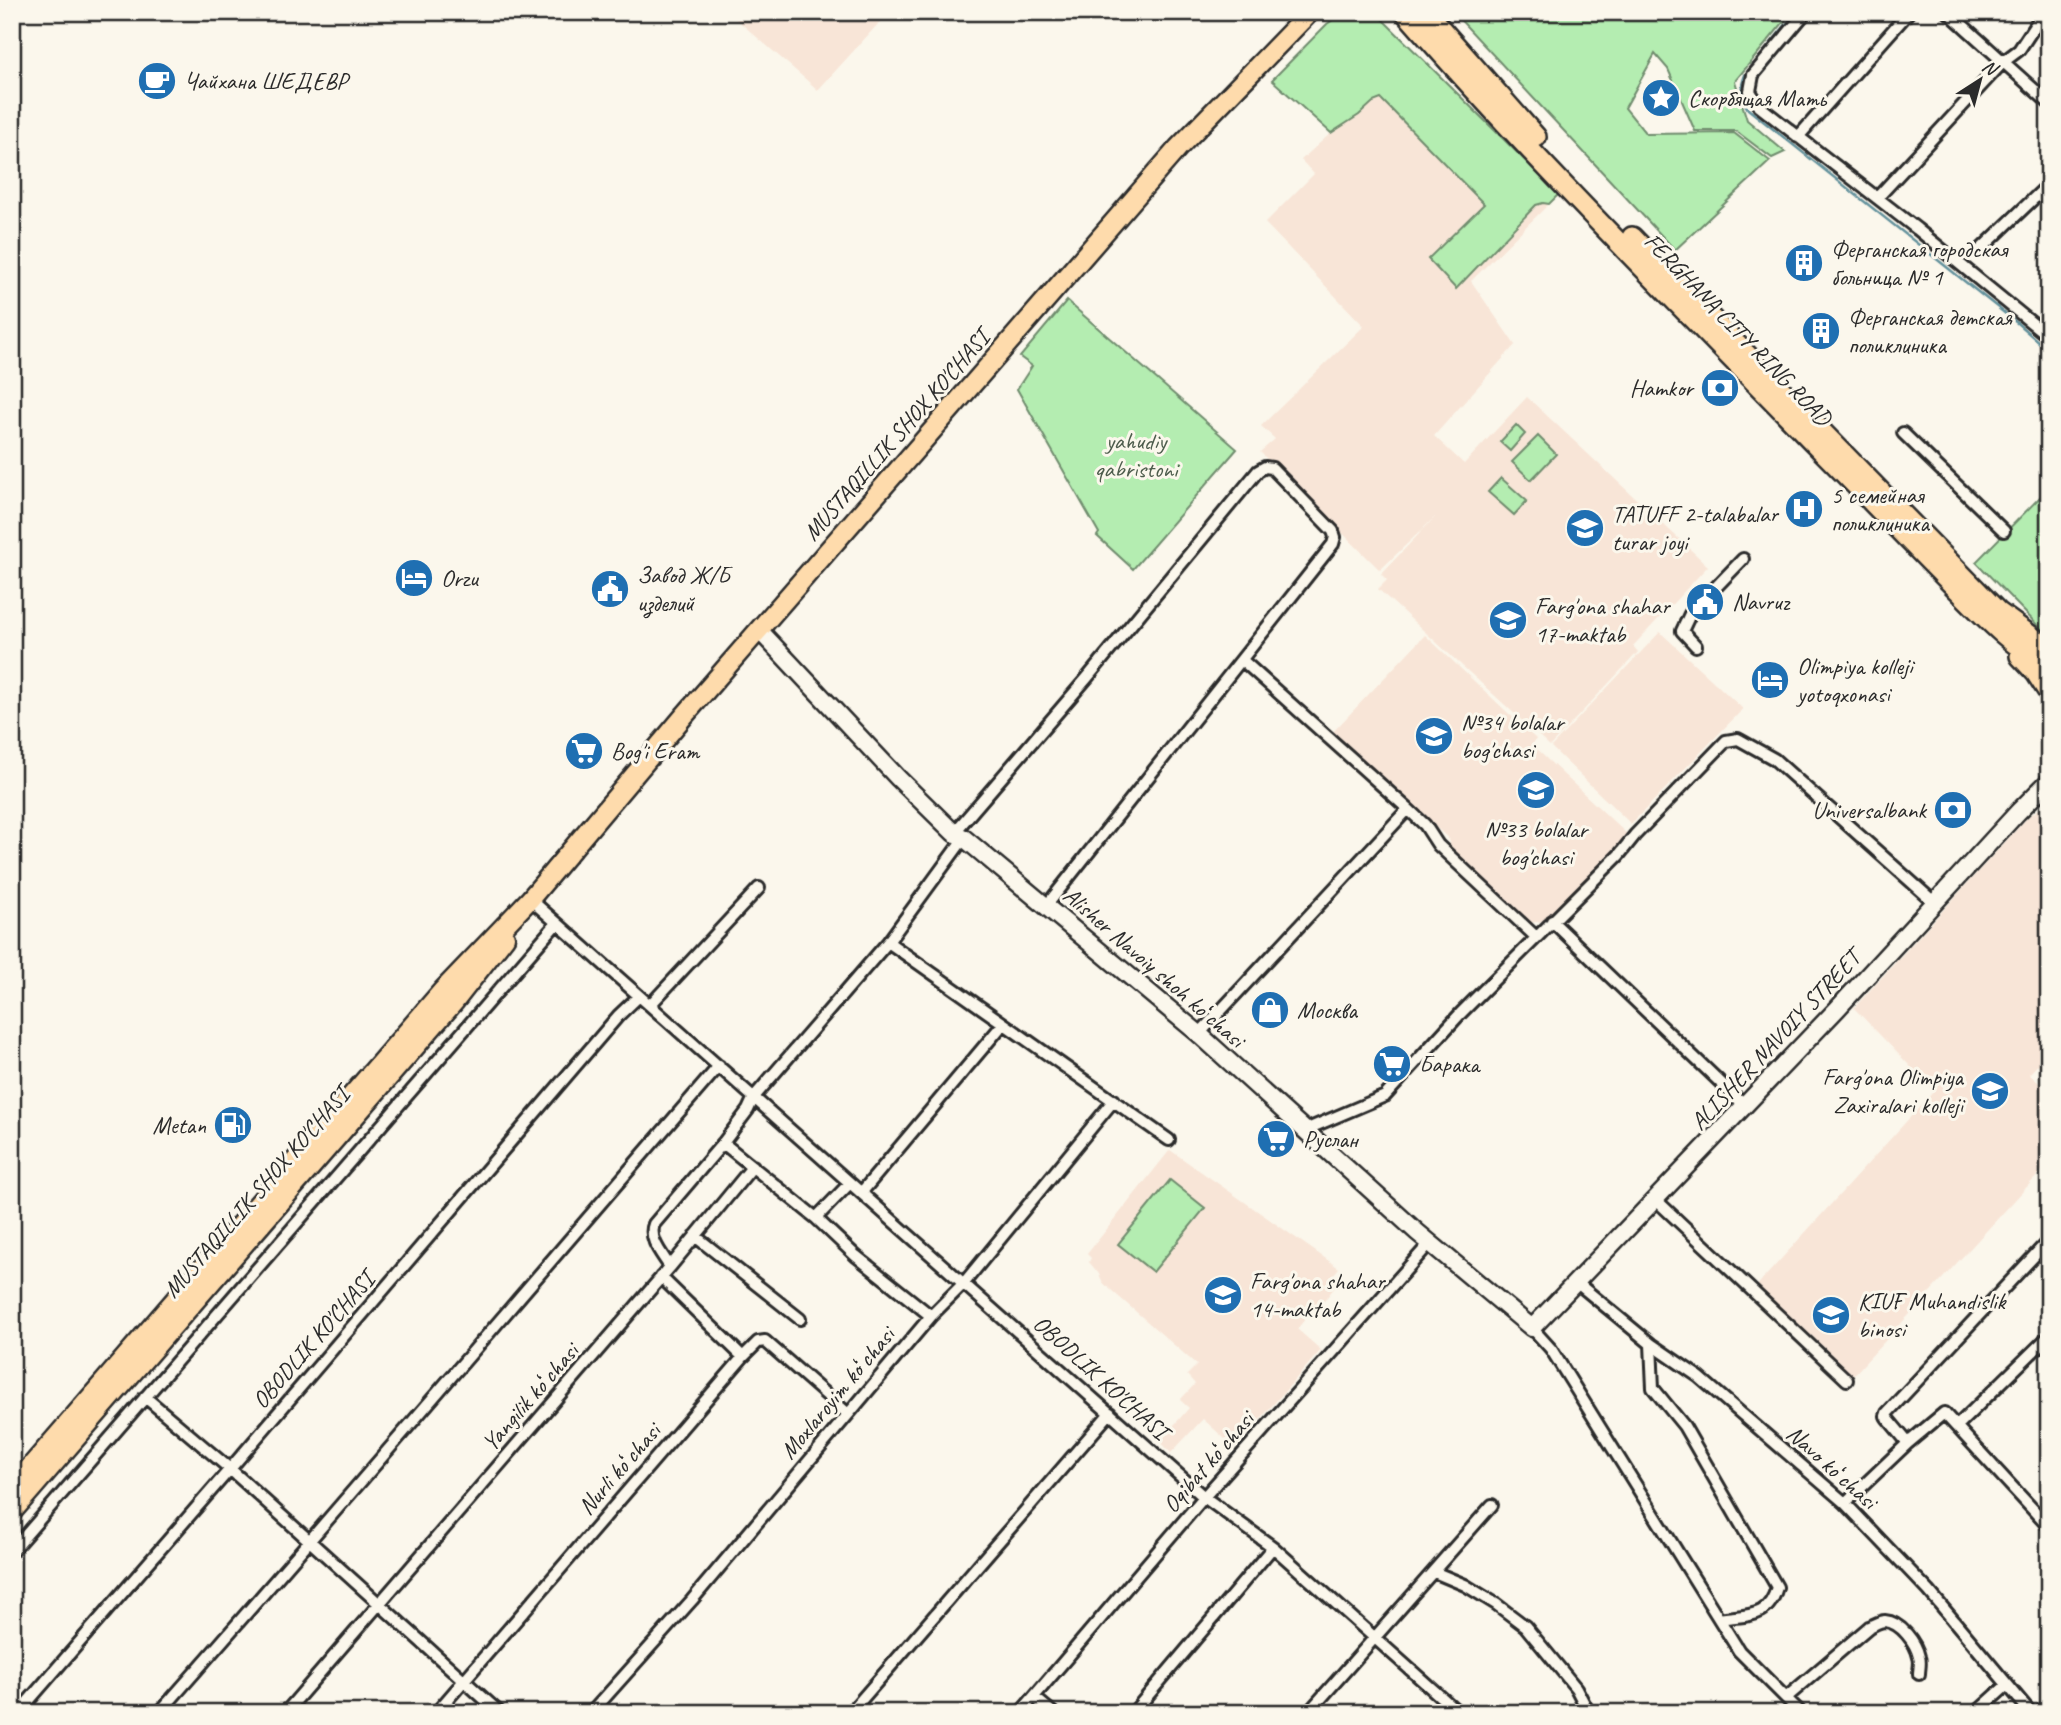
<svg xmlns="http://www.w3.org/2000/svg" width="2061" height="1725" viewBox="0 0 2061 1725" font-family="Caveat,sans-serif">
	<rect width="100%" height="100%" fill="#fbf7ec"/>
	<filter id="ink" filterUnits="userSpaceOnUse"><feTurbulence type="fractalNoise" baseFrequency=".0143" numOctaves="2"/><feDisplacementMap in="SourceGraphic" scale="14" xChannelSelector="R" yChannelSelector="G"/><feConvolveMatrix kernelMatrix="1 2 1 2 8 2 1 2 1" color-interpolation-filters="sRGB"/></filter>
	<g filter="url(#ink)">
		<path fill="#f8e5d7" d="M728,12h161l-71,78z
			M1327,24l232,170 -88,87 44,64 -81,91 30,28 63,-67 181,169 -75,80 5,6 -88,94 -172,-157 9,-9 -6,-6 55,-58 -56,54 -120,-118 15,-13 -14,-13 103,-100 -99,-103 49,-49 -13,-14 30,-27 -59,-53z
			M1660,632l83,77 -112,115 -80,-77z
			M1425,635l111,104 -4,6 96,90 -79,85 -19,3 -79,-74 -3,-11 -117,-104z
			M2049,802v251l-20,21 20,18v71l-199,216 -98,-88 182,-200 -80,-83 174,-191z
			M1170,1150l169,118 -5,6 7,5 -23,30 -3,-2 -18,22 24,21 -86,98 -32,-29 -32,34 -11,-12 29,-33 -9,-8 15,-16 -8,-9 10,-10 -94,-82 -4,-9 -10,-12 2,-4 -4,-4z"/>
		<path fill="#b4edb1" stroke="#708c6e" stroke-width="2" d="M1344,12h31l184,182 -10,10 -6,-1 -7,2 -80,84 -28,-30 56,-55 -103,-105 -8,3 -14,13 -28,18 -59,-53 55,-56z
			M1453,12h339l-57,69 12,39 38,32 -13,6 -36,-27h-41l-27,-62 -13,-15 -30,54 21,26 88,-1 36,28 -95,89z
			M1067,301l170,148 -104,120 -36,-33 2,-3 -82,-144 15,-23 -12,-9z
			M1516,425l9,9 -15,17 -10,-9z
			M1538,436l18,18 -25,26 -19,-18z
			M1501,478l26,23 -13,14 -26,-23z
			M2049,488v149l-73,-75z
			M1170,1180l35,28 -52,64 -35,-28z"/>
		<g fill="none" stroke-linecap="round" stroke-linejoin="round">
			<path stroke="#63919c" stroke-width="2.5" d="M1796,12l-51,63c-5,13 -5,22 3,34l269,214 32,28"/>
			<g stroke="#2b2b2b" stroke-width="16">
				<path id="street" d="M1806,12l-53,63 -3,16 9,15 158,123 132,108
					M1948,12l101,91
					M1798,137l111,-125
					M1877,198l126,-136 16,-12 25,-38
					M1979,251l70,-67
					M1903,433l101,98
					M1696,646l-14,-15 8,-17 53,-55
					M1242,660l166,149 17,16 13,20 98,92
					M954,833l133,-155 171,-207 7,-4 7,1 61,63 2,6 -2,7 -286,361
					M530,899l674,598 69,50 186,166
					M1552,921l193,185
					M888,942l281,198
					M650,1005l109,-117
					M1199,1034l209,-225
					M1305,1130l80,-34 75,-82 159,-159 16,-20 91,-94 12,-2 36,20 161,144
					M723,1143l93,75 40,38 75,60
					M861,1193l142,-169
					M1655,1199l192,181
					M816,1218l33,-34
					M695,1236l105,83
					M670,1267l83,-101
					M661,1277l82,80
					M1576,1282l75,62 48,33 146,126 84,88 102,122
					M1532,1328l19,21 188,302 62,62
					M1651,1344l2,44 31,38 93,161c-9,33 -29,27 -58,32
					M145,1397l85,72 270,244
					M1957,1426l92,-90
					M1908,1443l36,-30 105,114
					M1845,1503l63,-60 -20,-24 -2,-3 1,-3 162,-173
					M12,1551l545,-628
					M1434,1572l31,13 31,19 29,22 51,62 13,25
					M1034,1697l19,16
					M1787,1697l82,-70c5,-2 10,-6 16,-6 16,1 31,22 34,36 2,5 0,12 0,17
					M18,1713l212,-244 389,-454 20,-19
					M159,1713c189,-214 373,-431 560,-647
					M285,1713l385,-446c-8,-13 -22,-28 -16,-43l69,-81 25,-33 6,-13 134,-155 76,-104
					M436,1713l307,-356 15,-15 7,-1 82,72
					M591,1713l101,-113 239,-284 33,-33 150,-183
					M850,1713l260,-300
					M1020,1713l184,-216 226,-254
					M1133,1713l140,-166
					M1308,1713l184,-208
					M1976,1713l31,-28
					M2039,1713l10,-9"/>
			</g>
			<g stroke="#2b2b2b" stroke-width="21">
				<path id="secondary" d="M759,630l139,148 56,55 10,5 235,196 218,198 115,96 305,-319 181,-197 31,-31"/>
			</g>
			<g stroke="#2b2b2b" stroke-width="23">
				<path id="primary" d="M12,1488l431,-498 87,-91 154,-183 494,-568 132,-136
					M12,1512l443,-511 50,-64"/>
			</g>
			<g stroke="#2b2b2b" stroke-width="24">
				<path id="highway" d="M1405,12c132,151 275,293 415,437 42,42 83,86 125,128 32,32 64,68 104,90
					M1426,12l110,125
					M1632,237l366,375 51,37
					M2020,656l16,17 13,20"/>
			</g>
			<use href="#street" stroke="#fbf7ec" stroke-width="10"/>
			<use href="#secondary" stroke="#fbf7ec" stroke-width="16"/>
			<use href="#primary" stroke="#fedbac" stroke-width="18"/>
			<use href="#highway" stroke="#fedbac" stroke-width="19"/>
		</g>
	</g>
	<defs>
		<g id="cafe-disc" transform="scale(2.0125)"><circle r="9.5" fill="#1f6fb2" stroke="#fbf7ec"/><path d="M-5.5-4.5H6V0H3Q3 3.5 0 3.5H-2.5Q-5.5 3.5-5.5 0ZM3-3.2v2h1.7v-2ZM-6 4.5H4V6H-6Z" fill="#fff"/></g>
		<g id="sight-disc" transform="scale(2.0125)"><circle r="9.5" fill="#1f6fb2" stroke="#fbf7ec"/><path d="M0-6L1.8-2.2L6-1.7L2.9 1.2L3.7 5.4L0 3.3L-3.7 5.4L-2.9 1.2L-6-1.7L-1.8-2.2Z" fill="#fff"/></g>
		<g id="building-disc" transform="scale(2.0125)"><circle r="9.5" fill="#1f6fb2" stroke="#fbf7ec"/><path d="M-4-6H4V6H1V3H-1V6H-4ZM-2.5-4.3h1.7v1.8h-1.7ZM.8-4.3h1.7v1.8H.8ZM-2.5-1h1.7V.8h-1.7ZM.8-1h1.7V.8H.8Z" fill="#fff"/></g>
		<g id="bank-disc" transform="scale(2.0125)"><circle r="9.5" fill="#1f6fb2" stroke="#fbf7ec"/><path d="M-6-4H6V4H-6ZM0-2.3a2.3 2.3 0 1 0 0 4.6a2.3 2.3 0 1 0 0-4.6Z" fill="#fff"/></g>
		<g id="hospital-disc" transform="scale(2.0125)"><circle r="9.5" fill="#1f6fb2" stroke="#fbf7ec"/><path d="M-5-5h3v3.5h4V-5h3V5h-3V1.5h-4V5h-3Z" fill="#fff"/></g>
		<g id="university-disc" transform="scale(2.0125)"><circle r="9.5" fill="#1f6fb2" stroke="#fbf7ec"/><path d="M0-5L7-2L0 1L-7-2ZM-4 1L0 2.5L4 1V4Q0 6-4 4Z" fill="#fff"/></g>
		<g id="hotel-disc" transform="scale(2.0125)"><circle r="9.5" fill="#1f6fb2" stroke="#fbf7ec"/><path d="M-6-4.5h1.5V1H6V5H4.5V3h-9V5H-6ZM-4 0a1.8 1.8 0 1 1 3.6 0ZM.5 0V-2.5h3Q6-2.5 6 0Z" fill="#fff"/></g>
		<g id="civic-disc" transform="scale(2.0125)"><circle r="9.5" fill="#1f6fb2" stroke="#fbf7ec"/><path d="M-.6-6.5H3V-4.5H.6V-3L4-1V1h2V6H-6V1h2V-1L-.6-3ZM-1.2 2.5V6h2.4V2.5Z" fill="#fff"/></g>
		<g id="school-disc" transform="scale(2.0125)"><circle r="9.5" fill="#1f6fb2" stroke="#fbf7ec"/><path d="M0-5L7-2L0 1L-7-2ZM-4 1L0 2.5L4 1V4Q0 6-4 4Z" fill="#fff"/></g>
		<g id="supermarket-disc" transform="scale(2.0125)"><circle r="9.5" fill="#1f6fb2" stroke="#fbf7ec"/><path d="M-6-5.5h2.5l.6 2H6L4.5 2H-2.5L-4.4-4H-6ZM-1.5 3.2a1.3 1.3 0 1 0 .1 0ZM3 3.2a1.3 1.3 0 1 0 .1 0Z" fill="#fff"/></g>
		<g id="shop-disc" transform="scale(2.0125)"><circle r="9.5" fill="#1f6fb2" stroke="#fbf7ec"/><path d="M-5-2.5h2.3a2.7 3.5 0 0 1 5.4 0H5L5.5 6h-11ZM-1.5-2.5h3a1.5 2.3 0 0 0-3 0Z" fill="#fff"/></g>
		<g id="fuel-disc" transform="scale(2.0125)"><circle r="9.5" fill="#1f6fb2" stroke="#fbf7ec"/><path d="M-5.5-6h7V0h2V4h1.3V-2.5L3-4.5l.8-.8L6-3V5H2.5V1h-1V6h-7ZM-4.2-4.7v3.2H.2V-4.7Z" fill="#fff"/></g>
	</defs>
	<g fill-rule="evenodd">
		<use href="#cafe-disc" x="157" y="81"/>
		<use href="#sight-disc" x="1661" y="98"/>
		<use href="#building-disc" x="1804" y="263"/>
		<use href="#building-disc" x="1821" y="331"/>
		<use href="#bank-disc" x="1720" y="388"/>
		<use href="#hospital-disc" x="1804" y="509"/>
		<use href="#university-disc" x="1585" y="528"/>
		<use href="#hotel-disc" x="414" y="578"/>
		<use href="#civic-disc" x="610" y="589"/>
		<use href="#civic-disc" x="1705" y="602"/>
		<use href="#school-disc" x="1508" y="620"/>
		<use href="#hotel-disc" x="1770" y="680"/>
		<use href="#school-disc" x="1434" y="736"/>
		<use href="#supermarket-disc" x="584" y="751"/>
		<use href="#school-disc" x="1536" y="790"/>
		<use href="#bank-disc" x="1953" y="810"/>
		<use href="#shop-disc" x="1270" y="1010"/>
		<use href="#supermarket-disc" x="1392" y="1064"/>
		<use href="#university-disc" x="1990" y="1091"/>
		<use href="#fuel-disc" x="233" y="1125"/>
		<use href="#supermarket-disc" x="1276" y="1139"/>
		<use href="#school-disc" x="1223" y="1295"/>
		<use href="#university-disc" x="1831" y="1315"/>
	</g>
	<g text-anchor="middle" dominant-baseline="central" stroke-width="6" stroke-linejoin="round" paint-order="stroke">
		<g font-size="24" fill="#2b2b2b" stroke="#fbf7ec" text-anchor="start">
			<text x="184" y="81">Чайхана ШЕДЕВР</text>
			<text x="1688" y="98">Скорбящая Мать</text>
			<text x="1831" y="249">Ферганская городская<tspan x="1831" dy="28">больница № 1</tspan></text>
			<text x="1848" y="317">Ферганская детская<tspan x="1848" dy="28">поликлиника</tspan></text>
			<text x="1693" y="388" text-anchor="end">Hamkor</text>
			<text x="1831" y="495">5 семейная<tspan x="1831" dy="28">поликлиника</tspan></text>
			<text x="1612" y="514">TATUFF 2-talabalar<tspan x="1612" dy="28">turar joyi</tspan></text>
			<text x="637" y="575">Завод Ж/Б<tspan x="637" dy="28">изделий</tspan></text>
			<text x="441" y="578">Orzu</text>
			<text x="1732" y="602">Navruz</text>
			<text x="1535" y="606">Farg'ona shahar<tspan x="1535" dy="28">17-maktab</tspan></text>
			<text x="1797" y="666">Olimpiya kolleji<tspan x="1797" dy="28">yotoqxonasi</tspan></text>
			<text x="1461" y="722">№34 bolalar<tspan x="1461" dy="28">bog'chasi</tspan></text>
			<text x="611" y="751">Bog'i Eram</text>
			<text x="1926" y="810" text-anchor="end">Universalbank</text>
			<text x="1536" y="829" text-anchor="middle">№33 bolalar<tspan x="1536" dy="28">bog'chasi</tspan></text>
			<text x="1297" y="1010">Москва</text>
			<text x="1419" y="1064">Барака</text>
			<text x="1963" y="1077" text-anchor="end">Farg'ona Olimpiya<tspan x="1963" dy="28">Zaxiralari kolleji</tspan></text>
			<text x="206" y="1125" text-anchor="end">Metan</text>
			<text x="1303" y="1139">Руслан</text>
			<text x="1250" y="1281">Farg'ona shahar<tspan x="1250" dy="28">14-maktab</tspan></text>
			<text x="1858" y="1301">KIUF Muhandislik<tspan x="1858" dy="28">binosi</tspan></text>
		</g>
		<g font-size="24" fill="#2b2b2b" stroke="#fbf7ec">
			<text transform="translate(1738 329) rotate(46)">FERGHANA CITY RING ROAD</text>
			<text transform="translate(896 435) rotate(-49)">MUSTAQILLIK SHOX KO'CHASI</text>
			<text transform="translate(1154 967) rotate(41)">Alisher Navoiy shoh koʻchasi</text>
			<text transform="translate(1775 1040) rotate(-47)">ALISHER NAVOIY STREET</text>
			<text transform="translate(256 1192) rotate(-49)">MUSTAQILLIK SHOX KO'CHASI</text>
			<text transform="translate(313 1340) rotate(-49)">OBODLIK KO'CHASI</text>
			<text transform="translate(1101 1377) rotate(42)">OBODLIK KO'CHASI</text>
			<text transform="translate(837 1393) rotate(-50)">Moxlaroyim koʻchasi</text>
			<text transform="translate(530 1397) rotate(-49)">Yangilik koʻchasi</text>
			<text transform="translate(1208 1462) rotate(-49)">Oqibat koʻchasi</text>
			<text transform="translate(1832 1467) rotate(42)">Navo koʻchasi</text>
			<text transform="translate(619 1469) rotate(-49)">Nurli koʻchasi</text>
		</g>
		<g font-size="24" fill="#4d5c4c" stroke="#fbf7ec">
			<text x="1136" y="441">yahudiy<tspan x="1136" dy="28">qabristoni</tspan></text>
		</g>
	</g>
	<rect width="2061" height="1725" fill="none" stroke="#fbf7ec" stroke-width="42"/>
	<rect x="21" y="21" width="2019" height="1683" fill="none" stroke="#2b2b2b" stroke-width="2.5" filter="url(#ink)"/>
	<g transform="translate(1980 80) rotate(36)" stroke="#fbf7ec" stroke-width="5" paint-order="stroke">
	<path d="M0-5L12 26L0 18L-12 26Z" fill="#2b2b2b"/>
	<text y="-10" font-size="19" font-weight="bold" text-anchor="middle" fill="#2b2b2b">N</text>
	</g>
</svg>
